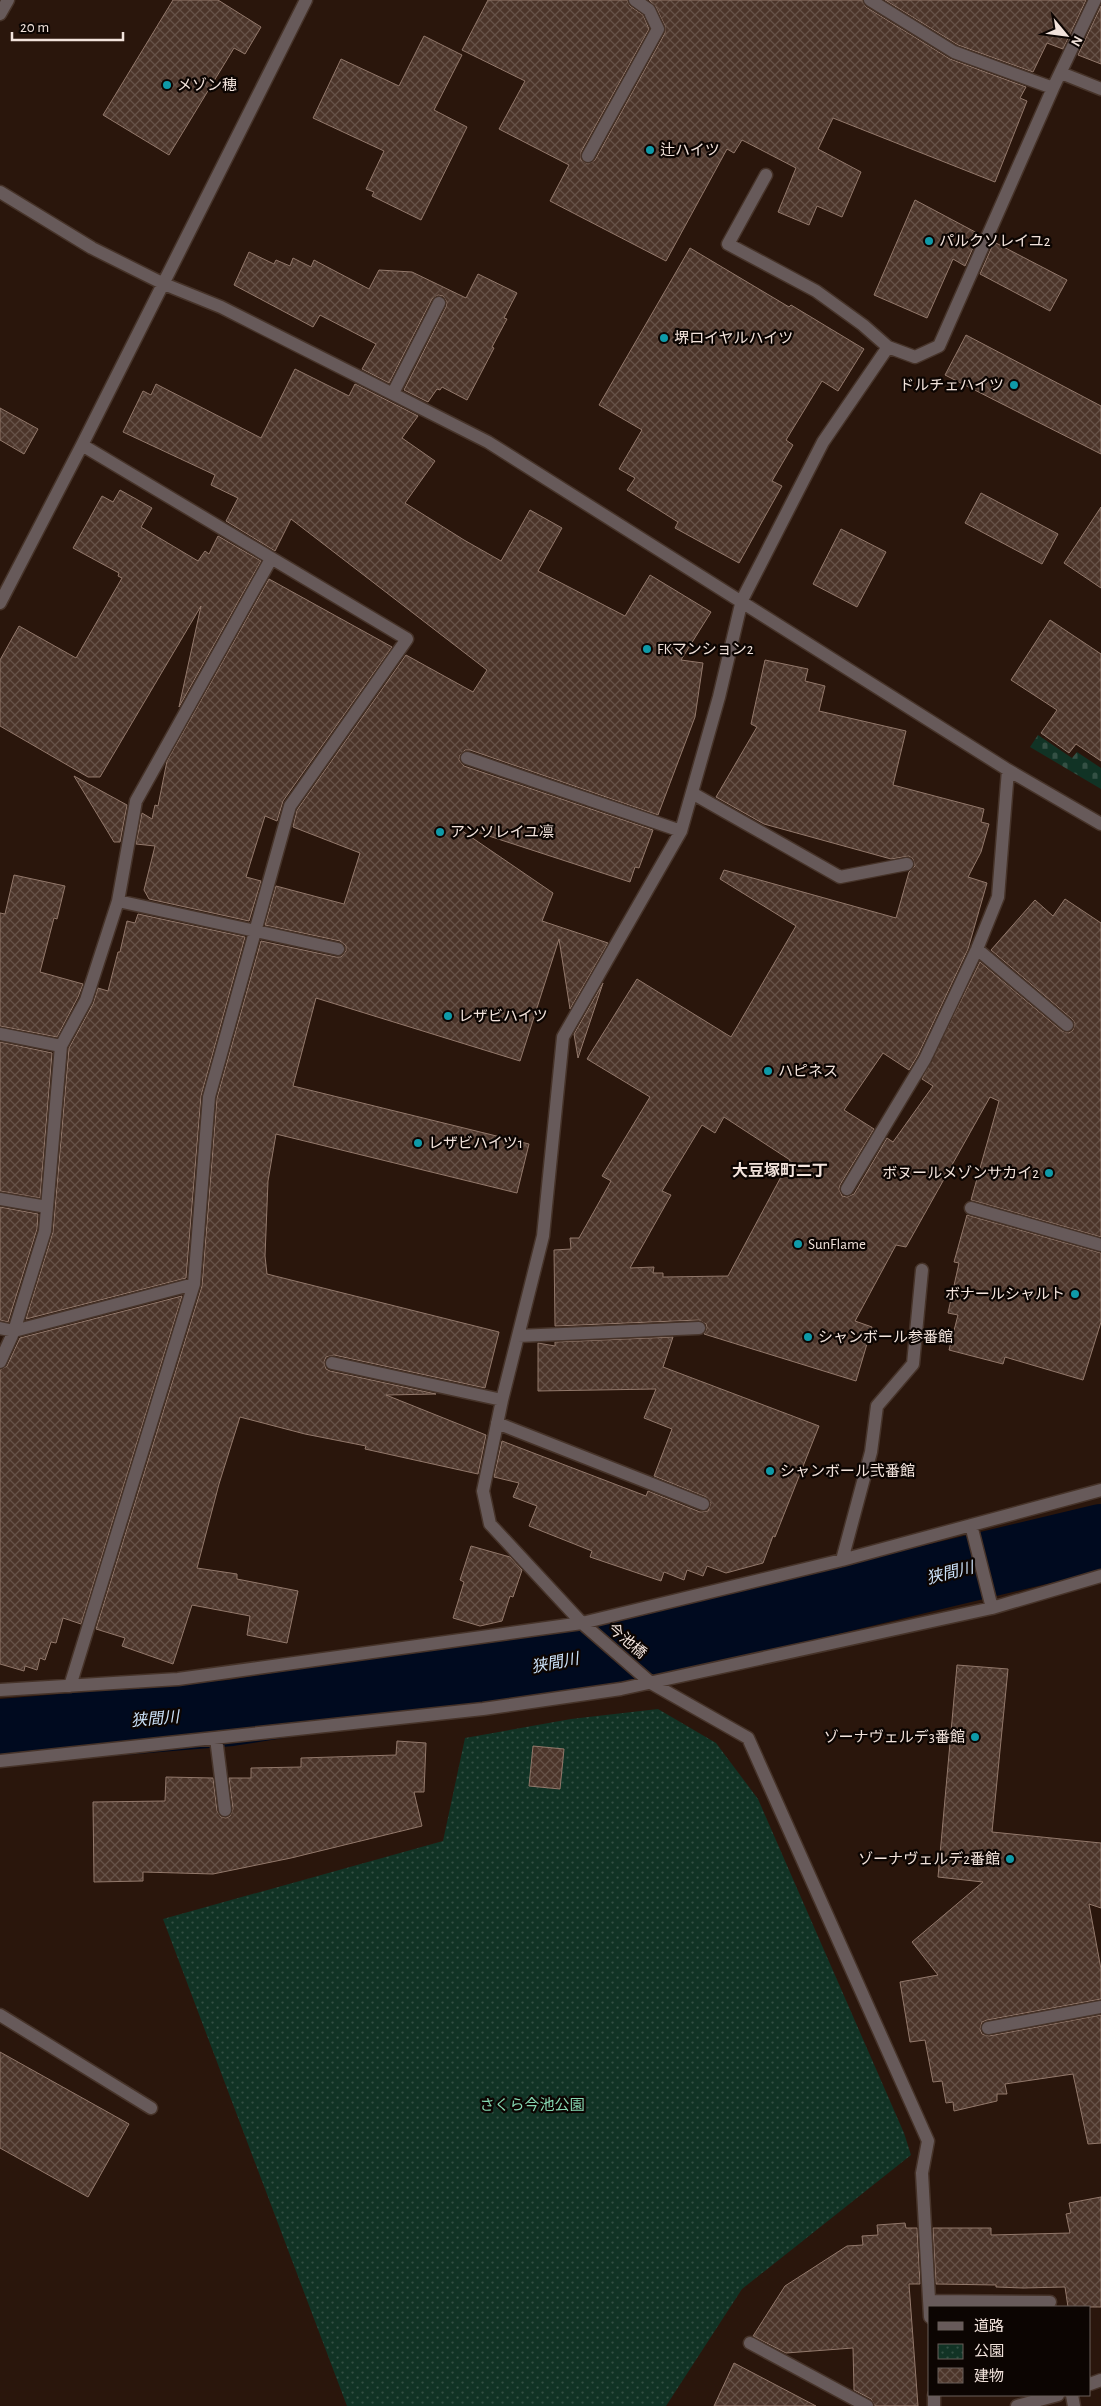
<svg xmlns="http://www.w3.org/2000/svg" width="1101" height="2406" viewBox="0 0 1101 2406" font-family="'Alegreya Sans','Noto Sans JP',sans-serif">
	<defs>
		<pattern id="cemetery-stones" width="16" height="16" patternUnits="userSpaceOnUse" patternTransform="scale(1.25)"><rect width="16" height="16" fill="#113325"/><path d="M2 7V4a2 2 0 0 1 4 0v3zM10 15v-3a2 2 0 0 1 4 0v3z" fill="#345044"/></pattern>
		<pattern id="park-dots" width="8" height="8" patternUnits="userSpaceOnUse" patternTransform="scale(1.25)"><rect width="8" height="8" fill="#113325"/><path d="M2 2h.1M6 6h.1" fill="none" stroke="#345044" stroke-width="1.8" stroke-linecap="round"/></pattern>
		<pattern id="building-cross-hatch" width="8" height="8" patternUnits="userSpaceOnUse" patternTransform="scale(1.25)"><rect width="8" height="8" fill="#4c352a"/><path d="M0 0l8 8M0 8l8-8" fill="none" stroke="#665248"/></pattern>
	</defs>
	<rect width="100%" height="100%" fill="#2a160c"/>
	<path fill="url(#cemetery-stones)" d="M1038,735l34,23 5,-6 24,16v21l-71,-42z"/>
	<path fill="url(#park-dots)" d="M658,1709l58,34 42,56 146,334 7,22 -169,134 -76,117h-319l-184,-487 280,-78 22,-103 106,-19z"/>
	<g fill="none" stroke-linecap="round" stroke-linejoin="round">
		<path stroke="#000a1f" stroke-width="66" d="M0,1732l231,-19 150,-24 134,-18 144,-28 442,-106"/>
	</g>
	<path fill="url(#building-cross-hatch)" stroke="#92786b" fill-rule="evenodd" d="M173,0h45l43,27 -16,27 -11,-6 -65,107 -66,-40z
		M488,0h139l3,6 13,9 6,14 -68,123v8l7,4 7,-4 70,-127v-7l-9,-19 -7,-7h213l4,7 84,52 76,28 -6,11 7,3 -32,81 -162,-64 -15,31 43,23 -19,45 -25,-11 -8,19 -31,-13 18,-44 -54,-28 -8,13 -7,-4 -61,112 -116,-60 19,-36 -70,-36 26,-48 -63,-31z
		M885,0h201l-23,49 -16,-6 -14,29 -75,-27z
		M1101,6v58l-23,-9z
		M424,36l38,19 -28,55 33,17 -46,93 -49,-24 2,-4 -8,-3 18,-38 -71,-33 28,-59 58,27z
		M915,200l64,34 -14,32 -12,-7 -26,59 -53,-23z
		M994,242l73,38 -17,31 -70,-37z
		M690,248l99,59 2,-2 73,44 -26,42 -16,-10 -36,59 7,5 -21,36 10,5 -43,77 -64,-35 3,-6 -51,-32 8,-12 -16,-9 23,-39 -43,-25z
		M249,252l25,12 2,-4 14,6 3,-8 18,9 3,-7 55,29 10,-19 33,2 54,26 12,-24 39,19 -13,25 3,1 -15,28 2,1 -27,52 -25,-13 -2,3 -3,-1 -9,13 -24,-12 42,-83 1,-5 -4,-6 -5,-1 -6,4 -43,84 -27,-14 14,-25 -56,-29 -7,12 -79,-42z
		M966,335l135,71v48l-156,-79z
		M295,369l54,27 6,-12 63,32 -16,22 33,23 -30,42 59,37 37,21 29,-51 32,18 -24,43 87,45 25,-41 61,37 -30,48 22,3 -8,54 -37,98 -188,-65h-5l-5,5 -1,5 5,6 189,64 -14,38 -4,-1 -5,15 -178,-58 101,69 -11,28 66,22 -38,66 -11,-70 -39,122 -204,-63 -23,88 236,58 -12,49 -241,-59 -8,47 -3,75 2,18 232,58 -14,56 -151,-33 -8,2 -2,5 2,7 4,2 106,23 -50,1 100,40 -8,39 -113,-25 1,-3 -61,-12 -65,-17 -21,67 -22,84 40,6v5l61,12 -11,52 -40,-8 3,-19 -58,-11 -19,59 -51,-18 3,-8 -29,-9 106,-343 15,-188 44,-157 75,16h5l5,-6v-5l-6,-5 -75,-16 11,-39 68,18 16,-51 -67,-26 4,-17 109,-155 67,37 14,-22 -196,-151 -16,32 -49,-30 12,-23 -27,-13 4,-10 -92,-43 20,-41 8,4 5,-11 105,54z
		M0,408l38,21 -14,25 -24,-14z
		M120,490l32,18 -11,19 57,34 7,-10 4,3 9,-18 43,25 -82,146 22,-101 -101,171h-12l-88,-51v-66l19,-34 57,32 46,-80 -4,-2 1,-3 -46,-25 29,-52 11,6z
		M981,493l77,41 -16,30 -77,-41z
		M1101,507v81l-37,-25z
		M841,529l45,23 -29,55 -44,-23z
		M269,579l123,68 -109,154 -6,20 -12,-5 -19,61 15,4 -12,40 -100,-22 -5,-9 11,-44 -19,-2 6,-31 10,6 3,-14 3,1 9,-45z
		M1050,620l51,34v107l-25,-17 -7,9 -28,-20 16,-23 -46,-30z
		M765,660l43,9 -3,12 20,5 -6,25 87,20 -13,54 91,24 -3,13 8,2 -8,28 -13,25 19,6 -19,66 -50,106 -9,15 -26,-17 -39,57 30,19 -34,56 -1,4 3,7 5,1 7,-3 33,-56 6,4 40,-56 -11,-7 58,-117 82,69 7,2 4,-3 2,-7 -3,-4 -81,-69 44,-50 18,16 12,-17 36,24v314l-130,-37 28,-99 -9,-4 -84,150 -10,-2 -41,76 17,6 -16,54 -152,-47 3,-6 -1,-4 -7,-4 -144,6 -1,-76 17,-1 -1,-11h9l32,-57 -9,-5 48,-79 -63,-38 50,-80 94,58 65,-111 -76,-47 4,-9 172,48 13,-46 6,-6 -2,-7 -4,-3 -18,3 -127,-35 -48,-27 41,-70 -6,-3zM724,1117l66,43 -62,116 -65,1v-4h-10l1,-6 -24,1 41,-73 -9,-4 40,-66 13,8z
		M74,776l53,29 -7,37h-6z
		M14,875l51,11 -8,33 -3,-1 -14,54 43,12 -5,13 -21,40 -57,-11v-113l5,1z
		M138,914l107,23 -44,159 -15,182 -160,41 27,-87 16,-184 24,-44 5,-16 10,3 10,-39h2l7,-31 8,2z
		M603,983l-25,75 -4,-24z
		M0,1042l52,11 -12,145 -40,-7z
		M0,1207l38,7 -1,15 -29,93 -8,-2z
		M967,1215l134,38v69l-18,58 -78,-23 -2,7 -54,-14 9,-35 -10,-2 11,-50 -5,-1z
		M182,1296l-101,328 -18,-6 -7,25 -5,-1 -6,18 -5,-2 -3,12 -12,-4 -1,5 -24,-7v-294l7,-4 13,-28z
		M673,1337l-10,30 156,59 -44,111 -2,-1 -10,27 -37,10 -19,-7 -4,10 -16,-6 -3,10 -20,-8 -3,9 -71,-24 2,-6 -63,-25 8,-20 -24,-9 6,-14 -25,-6 8,-36 144,55 2,-5 52,21 8,-1 3,-8 -5,-6 -52,-21 18,-47 -28,-11 12,-29 -118,2v-48l17,3v-4z
		M471,1546l39,11 12,13 -9,27 -3,-1 -8,25 -22,5 -27,-8 11,-36 -4,-2z
		M957,1665l51,4 -16,163 109,11v65l-12,-4 12,65v30l-114,21 -5,2 -2,7 2,5 7,2 112,-21v128l-13,1 -15,-70 -68,10 2,10h-10v7l-43,10 -1,-9 -7,1 -4,-22 -9,1 -8,-42 -15,2 -10,-60 38,-7 -26,-33 71,-60 -45,-5z
		M397,1741l29,2 -2,49h-10l8,34 -131,32 -78,16 -70,-2v9l-49,1 -1,-80 72,-1 1,-24 47,1 4,33 4,6 5,1 4,-2 3,-7 -4,-31h22v-10l50,-1v-9l95,-3z
		M533,1746l31,3 -4,40 -31,-3z
		M0,2052l129,72 -41,73 -88,-49z
		M1101,2197v110h-33l-3,-20 -42,1 -27,-1v-2l-60,-1 -3,-56h58v7l79,-2 -4,-19 5,-1 -2,-10z
		M905,2223l1,5h11l3,56h-11l9,122h-43l-4,-7 -17,-9 -1,-42 -67,5 -33,-17 32,-50 62,-40 16,-1 -1,-9 16,-1 -1,-10z
		M734,2363l82,43h-102z"/>
	<g fill="none" stroke-linecap="round" stroke-linejoin="round">
		<g stroke="#463329" stroke-width="15">
			<path id="minor" d="M870,0l84,52 99,36 42,-88
				M0,14l8,-14
				M1061,73l40,16
				M588,156l70,-127 -9,-19 -14,-10
				M766,175l-38,69 88,47 47,34 25,22
				M0,192l92,56 72,36 57,23 267,135 520,328 93,54
				M393,393l46,-90
				M0,603l82,-158 224,-445
				M467,758l214,73
				M692,793l148,84 67,-13
				M118,901l220,48
				M977,949l90,76
				M0,1034l61,12
				M847,1189l78,-130 52,-110 21,-52 10,-127
				M0,1199l47,8
				M971,1208l130,37
				M0,1328l14,3 180,-47
				M518,1336l181,-8
				M0,1362l14,-31 31,-100 16,-185 25,-46 32,-99 18,-100 135,-242
				M332,1363l170,37
				M497,1423l206,81
				M971,1525l21,83
				M842,1560l29,-108 6,-46 36,-42 9,-94
				M70,1686l124,-402 15,-187 81,-291 117,-167 -325,-194
				M0,1690l178,-11 404,-56 260,-63 259,-70
				M216,1738l9,72
				M0,1761l483,-52 138,-20 371,-81 109,-32
				M0,2015l151,93
				M988,2028l113,-21
				M929,2301l121,1
				M930,2317l-8,-144 6,-32 -180,-403 -97,-55 -69,-60 -92,-99 -7,-33 19,-91 41,-164 20,-199 118,-206 38,-134 23,-97 81,-158 65,-95 27,10 24,-11 114,-258
				M750,2343l117,63
				M1090,2384l11,-4
				M934,2395v11
				M1072,2395l2,11
				M1017,2406l41,-11"/>
		</g>
		<use href="#minor" stroke="#675a5a" stroke-width="12"/>
	</g>
	<g fill="#0f9aa8" stroke="#0c0502" stroke-width="2">
		<circle cx="167" cy="85" r="5"/>
		<circle cx="650" cy="150" r="5"/>
		<circle cx="929" cy="241" r="5"/>
		<circle cx="664" cy="338" r="5"/>
		<circle cx="1014" cy="385" r="5"/>
		<circle cx="647" cy="649" r="5"/>
		<circle cx="440" cy="832" r="5"/>
		<circle cx="448" cy="1016" r="5"/>
		<circle cx="768" cy="1071" r="5"/>
		<circle cx="418" cy="1143" r="5"/>
		<circle cx="1049" cy="1173" r="5"/>
		<circle cx="798" cy="1244" r="5"/>
		<circle cx="1075" cy="1294" r="5"/>
		<circle cx="808" cy="1337" r="5"/>
		<circle cx="770" cy="1471" r="5"/>
		<circle cx="975" cy="1737" r="5"/>
		<circle cx="1010" cy="1859" r="5"/>
	</g>
	<g text-anchor="middle" dominant-baseline="central" stroke-width="4.5" stroke-linejoin="round" paint-order="stroke">
		<g font-size="15" fill="#f2e3dc" stroke="#0c0502" text-anchor="start">
			<text x="177" y="85">メゾン穂</text>
			<text x="660" y="150">辻ハイツ</text>
			<text x="939" y="241">パルクソレイユ2</text>
			<text x="674" y="338">堺ロイヤルハイツ</text>
			<text x="1004" y="385" text-anchor="end">ドルチェハイツ</text>
			<text x="657" y="649">FKマンション2</text>
			<text x="450" y="832">アンソレイユ凛</text>
			<text x="458" y="1016">レザビハイツ</text>
			<text x="778" y="1071">ハピネス</text>
			<text x="428" y="1143">レザビハイツ1</text>
			<text x="1039" y="1173" text-anchor="end">ボヌールメゾンサカイ2</text>
			<text x="808" y="1244">SunFlame</text>
			<text x="1065" y="1294" text-anchor="end">ボナールシャルト</text>
			<text x="818" y="1337">シャンボール参番館</text>
			<text x="780" y="1471">シャンボール弐番館</text>
			<text x="965" y="1737" text-anchor="end">ゾーナヴェルデ3番館</text>
			<text x="1000" y="1859" text-anchor="end">ゾーナヴェルデ2番館</text>
		</g>
		<g font-size="15" fill="#f2e3dc" stroke="#0c0502">
			<text transform="translate(627 1641) rotate(41)">今池橋</text>
		</g>
		<g font-size="15" fill="#87d8b2" stroke="#0c0502">
			<text x="532" y="2105">さくら今池公園</text>
		</g>
		<g font-size="16" font-weight="bold" fill="#f2e3dc" stroke="#0c0502">
			<text x="780" y="1171">大豆塚町二丁</text>
		</g>
		<g font-size="16" font-style="italic" fill="#cbe1f8" stroke="#0c0502">
			<text transform="translate(950 1573) rotate(-14)">狭間川</text>
			<text transform="translate(555 1663) rotate(-11)">狭間川</text>
			<text transform="translate(155 1719) rotate(-5)">狭間川</text>
		</g>
	</g>
	<rect x="928" y="2306" width="162" height="90" fill="#0c0502" stroke="#685e59"/>
	<rect x="938" y="2322" width="25" height="8" fill="#675a5a" stroke="#685e59"/>
	<text x="974" y="2331" font-size="15" fill="#f2e3dc">道路</text>
	<rect x="938" y="2344" width="25" height="15" fill="url(#park-dots)" stroke="#685e59"/>
	<text x="974" y="2356" font-size="15" fill="#f2e3dc">公園</text>
	<rect x="938" y="2368" width="25" height="15" fill="url(#building-cross-hatch)" stroke="#685e59"/>
	<text x="974" y="2381" font-size="15" fill="#f2e3dc">建物</text>
	<g transform="translate(1066 35) rotate(119)" stroke="#0c0502" stroke-width="4" paint-order="stroke">
	<path d="M0-4L9 19L0 12L-9 19Z" fill="#f2e3dc"/>
	<text y="-8" font-size="14" font-weight="bold" text-anchor="middle" fill="#f2e3dc">N</text>
	</g>
	<path d="M12 32v8h111v-8" fill="none" stroke="#f2e3dc" stroke-width="2.5"/>
	<text x="20" y="32" font-size="15" fill="#f2e3dc" stroke="#0c0502" stroke-width="4" paint-order="stroke">20 m</text>
</svg>
